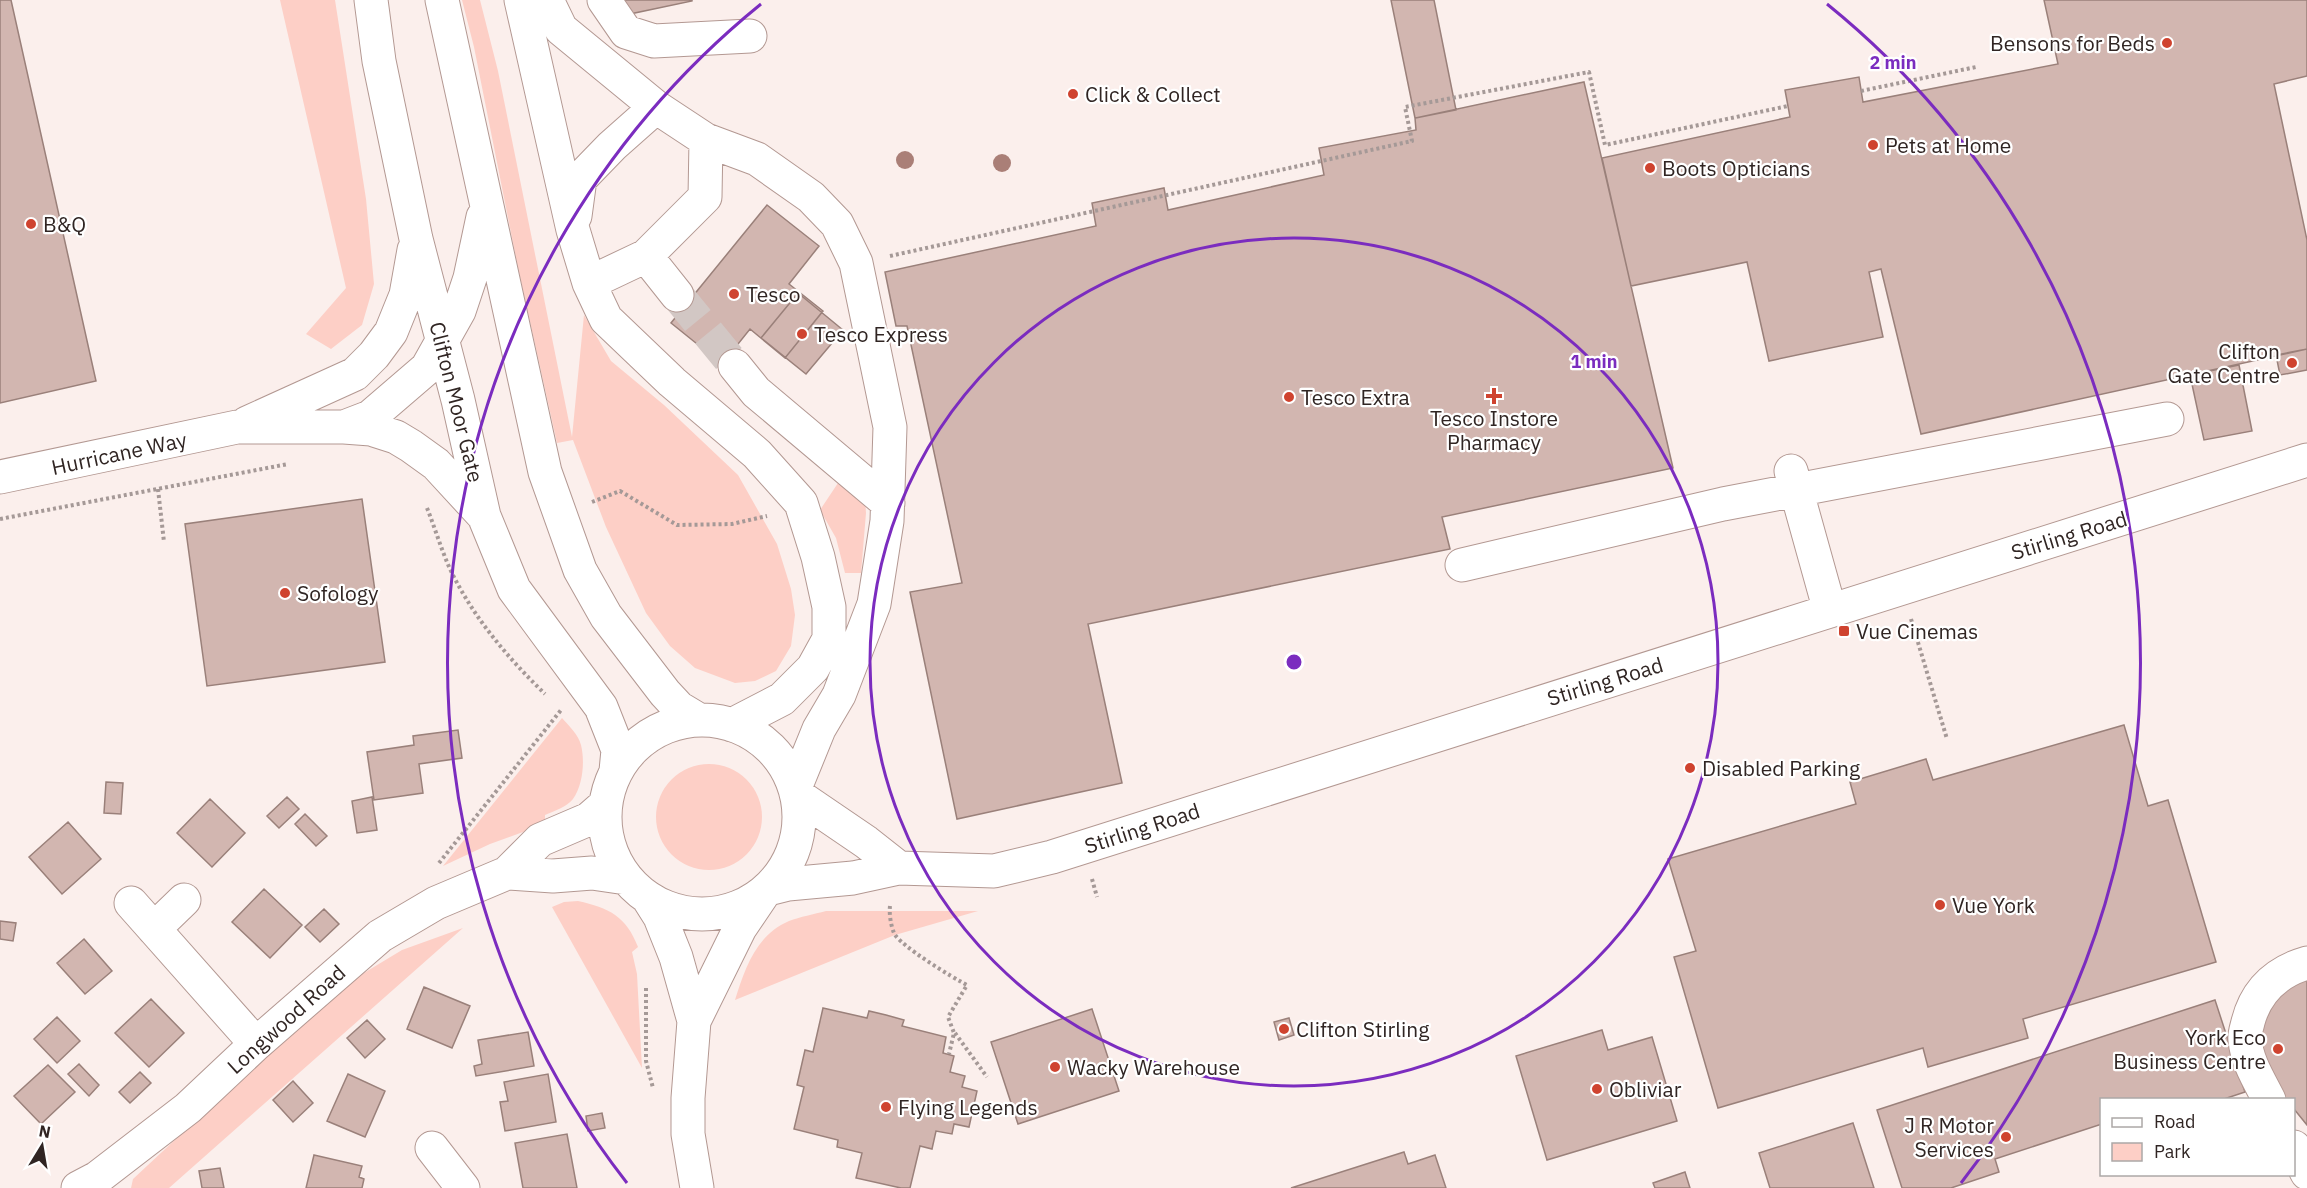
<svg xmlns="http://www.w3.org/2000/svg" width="2307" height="1188" viewBox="0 0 2307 1188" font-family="'IBM Plex Sans',sans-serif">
	<rect width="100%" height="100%" fill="#fbefec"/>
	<path fill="#fdcfc6" d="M280,0h55l31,199 8,85 -12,41 -31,24 -25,-15 40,-46z
		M462,0h18l18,71 74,366 12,-122 27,46 53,44 74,70 39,69 14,45 4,26 -4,31 -15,25 -21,10 -20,2 -40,-15 -25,-22 -24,-33 -40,-86 -33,-87 -16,3 -39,-175 -44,-221z
		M840,480l25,18 1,15 -5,60h-16l-9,-35 -16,-28z
		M562,718c7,8 16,16 19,27 4,16 2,40 -8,54 -6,8 -19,12 -28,16v9l-55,20 -47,22z
		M656 817a53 53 0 1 1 106 0a53 53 0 1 1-106 0Z
		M578,901c31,7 48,15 60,46l-6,5 5,22 5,94 -90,-161 12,-5z
		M826,911h152l-83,24 -160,65c10,-32 21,-65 54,-79 11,-4 25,-7 37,-10z
		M463,928l-294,260h-38l2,-9 136,-127 85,-73 48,-29z"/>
	<path fill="#d2b6b0" stroke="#9a807a" stroke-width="1.5" d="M0,0h11l85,381 -96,22z
		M622,0h70v1l-67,14z
		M1391,0h43l22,110 -41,8z
		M2044,0h263v76l-33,8 33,156v109l-386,85 -40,-165 -12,3 14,65 -114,24 -22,-99 -116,24 -29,-128 188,-41 -5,-27 74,-13 4,25 195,-38z
		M1584,82l89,386 -231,49 8,32 -362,75 34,159 -165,36 -47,-227 52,-9 -55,-257h-11l-11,-54 211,-46 -4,-23 72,-15 4,22 156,-35 -5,-27 97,-18 -1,-12z
		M767,205l52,41 -30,38 34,27 -38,47 -35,-29 -28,35 -51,-41z
		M798,293l45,37 -37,44 -45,-36z
		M2307,349v21l-27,5 -4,-20z
		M2239,365l13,66 -48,9 -14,-65z
		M362,499l23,163 -178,24 -22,-162z
		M2124,725l24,81 20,-6 48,162 -193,57 5,19 -100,29 -5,-19 -205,60 -44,-151 22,-6 -28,-92 188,-55 -6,-22 76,-23 7,21z
		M458,730l4,28 -43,6 4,29 -49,7 -7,-48 47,-7 -1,-9z
		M106,782l17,1 -2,31 -17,-1z
		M287,797l12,12 -20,19 -12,-12z
		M372,797l5,33 -20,3 -5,-32z
		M210,799l35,34 -33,34 -35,-34z
		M305,814l22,22 -11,10 -21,-22z
		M68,822l33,37 -39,35 -33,-37z
		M264,889l38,36 -32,33 -38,-36z
		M324,909l15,15 -19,18 -15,-15z
		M0,921l16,2 -3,18 -13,-2z
		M84,939l28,32 -27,23 -28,-31z
		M2307,980v145l-13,-16v-9h-8l-38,-45 33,-67z
		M424,987l46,19 -18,42 -45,-19z
		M151,999l33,34 -35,34 -34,-34z
		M2215,1000l30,92 -24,8h-119v24l-107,35 4,13 -48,16h-49l-25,-78z
		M823,1008l44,10 2,-7 17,4 18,5 -2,6 44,11 -3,16 11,3 -4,16 15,4 -3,11 15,4 -8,36 -15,-3 -2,10 -16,-3 -4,18 -12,-3 -10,42h-9l-45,-10 6,-25 -25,-6 1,-7 -44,-11 10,-42 -7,-2 8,-35 8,2z
		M1092,1009l27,82 -101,33 -27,-82z
		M57,1017l23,24 -23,22 -23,-24z
		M1289,1018l5,17 -15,5 -5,-18z
		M367,1020l18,19 -20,19 -18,-20z
		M1602,1030l6,20 44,-13 25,84 -130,39 -31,-104z
		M528,1032l6,34 -58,10 -2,-10 8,-2 -4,-24z
		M79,1064l20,21 -10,11 -21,-22z
		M48,1065l27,27 -34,32 -27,-28z
		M140,1072l11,11 -21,20 -11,-11z
		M348,1074l37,17 -20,46 -38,-16z
		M548,1074l8,48 -51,9 -5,-29 8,-1 -4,-19z
		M293,1081l20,22 -20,19 -20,-22z
		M602,1113l3,15 -17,3 -2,-15z
		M1853,1123l21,65h-104l-11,-35z
		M567,1134l10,54h-54l-8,-45z
		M1404,1152l4,12 27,-9 11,33h-155z
		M314,1155l48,11 -3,11 5,2 -2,9h-56z
		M220,1168l4,20h-22l-3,-17z
		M1685,1172l5,16h-35l-2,-5z"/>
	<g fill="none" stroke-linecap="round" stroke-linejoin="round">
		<path stroke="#d2c7c4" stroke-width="33" stroke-dasharray="33 16" stroke-linecap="butt" d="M677,295l58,71"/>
		<g stroke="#b39892" stroke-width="35">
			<path id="minor" d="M371,0l8,61 37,178 42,161 26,116 30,73 87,118 17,43 -2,21
				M442,0l103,472 35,98 26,46 59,77 14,15 20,12
				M521,0l52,230 16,53 17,36 66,63 85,72 44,49 17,54 11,50v32l-16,29 -31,31 -50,26
				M547,0l14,29 95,78 50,33 51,19 54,38 26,27 19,39 34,164 -3,94 -13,83 -35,91 -20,34 -24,59
				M604,0l22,32 28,9 96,-5
				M575,216l5,-37 32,-33 44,-39
				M646,256l31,39
				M589,283l57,-27 59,-59 1,-57
				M735,366l21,26 132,111
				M247,423l108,-49 19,-19 17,-23 15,-37 8,-45
				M344,427l26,-10 57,-49 32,-57 11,-33 13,-61
				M1791,471l39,140
				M0,477l237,-50h107l27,2 25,8 15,9 25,18 47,51
				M1462,565l261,-61 444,-85
				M605 817a97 97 0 1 1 194 0a97 97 0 1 1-194 0Z
				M797,795l69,47 33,26
				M507,873l33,-33 49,-21 16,-14
				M768,889l20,-5 65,-6 46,-10 95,3 58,-14 1255,-397
				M648,898l12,19 16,40 18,64 -6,77v36l9,54
				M131,903l125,141
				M154,929l30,-29
				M694,1021l46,-93 23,-34
				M2269,1100c-10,-20 -22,-38 -24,-60 -1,-6 2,-13 3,-18 8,-31 28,-50 59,-59
				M2294,1147l13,26
				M432,1148l31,40
				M78,1188l19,-10 91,-70 68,-64 124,-108 56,-33 71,-30 46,3 39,-3 34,5"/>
		</g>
		<path stroke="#a59997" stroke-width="4" stroke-dasharray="3 3" stroke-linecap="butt" d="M1861,91l115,-24
			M890,256l522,-115 -7,-34 184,-35 16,73 183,-39
			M158,489l6,53
			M592,502l28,-11 57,34 55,-1 35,-8
			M427,508c8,20 14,41 23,61 23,48 57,88 95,125
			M0,519l288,-55
			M1911,619l36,120
			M439,863l122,-153
			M1092,879l5,18
			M890,906c-1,8 1,20 4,27 5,12 59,45 73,52l-19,32 6,16 -5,21
			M646,988v73l7,27
			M955,1033l32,44"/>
		<use href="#minor" stroke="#fff" stroke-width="33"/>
	</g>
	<g fill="#aa7f77">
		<circle cx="905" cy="160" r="9"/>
		<circle cx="1002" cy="163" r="9"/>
	</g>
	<g fill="none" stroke="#7b2cbf" stroke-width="3">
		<circle cx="1294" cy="662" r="424"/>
		<path d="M627 1183A847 847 0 0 1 761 4M1827 4A847 847 0 0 1 1961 1183"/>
	</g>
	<g fill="#cf432f" stroke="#fff" stroke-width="2">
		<circle cx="2167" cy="43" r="6"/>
		<circle cx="1073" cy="94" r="6"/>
		<circle cx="1873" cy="145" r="6"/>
		<circle cx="1650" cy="168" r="6"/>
		<circle cx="31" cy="224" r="6"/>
		<circle cx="734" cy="294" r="6"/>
		<circle cx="802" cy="334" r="6"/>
		<circle cx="2292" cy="363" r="6"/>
		<path d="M1491 387h6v6h6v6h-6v6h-6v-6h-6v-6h6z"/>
		<circle cx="1289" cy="397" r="6"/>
		<circle cx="285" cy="593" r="6"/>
		<rect x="1838" y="625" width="12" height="12" rx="3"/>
		<circle cx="1690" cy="768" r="6"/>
		<circle cx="1940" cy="905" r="6"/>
		<circle cx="1284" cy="1029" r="6"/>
		<circle cx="2278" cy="1049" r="6"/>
		<circle cx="1055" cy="1067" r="6"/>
		<circle cx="1597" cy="1089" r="6"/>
		<circle cx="886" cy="1107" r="6"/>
		<circle cx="2006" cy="1137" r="6"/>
	</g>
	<g text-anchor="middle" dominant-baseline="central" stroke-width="4.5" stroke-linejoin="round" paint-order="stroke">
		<g font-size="21" fill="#302523" stroke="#fff" text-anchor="start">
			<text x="2155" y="43" text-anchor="end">Bensons for Beds</text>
			<text x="1085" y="94">Click &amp; Collect</text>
			<text x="1885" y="145">Pets at Home</text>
			<text x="1662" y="168">Boots Opticians</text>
			<text x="43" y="224">B&amp;Q</text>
			<text x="746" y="294">Tesco</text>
			<text x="814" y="334">Tesco Express</text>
			<text x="2280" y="351" text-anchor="end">Clifton<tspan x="2280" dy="24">Gate Centre</tspan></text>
			<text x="1301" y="397">Tesco Extra</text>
			<text x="1494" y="418" text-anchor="middle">Tesco Instore<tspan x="1494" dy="24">Pharmacy</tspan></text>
			<text x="297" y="593">Sofology</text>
			<text x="1856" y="631">Vue Cinemas</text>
			<text x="1702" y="768">Disabled Parking</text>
			<text x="1952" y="905">Vue York</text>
			<text x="1296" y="1029">Clifton Stirling</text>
			<text x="2266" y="1037" text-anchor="end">York Eco<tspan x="2266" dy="24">Business Centre</tspan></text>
			<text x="1067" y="1067">Wacky Warehouse</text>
			<text x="1609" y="1089">Obliviar</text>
			<text x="898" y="1107">Flying Legends</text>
			<text x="1994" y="1125" text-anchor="end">J R Motor<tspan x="1994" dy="24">Services</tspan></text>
		</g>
		<g font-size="21" fill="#302523" stroke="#fff">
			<text transform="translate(457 402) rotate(76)">Clifton Moor Gate</text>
			<text transform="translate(119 453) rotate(-12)">Hurricane Way</text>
			<text transform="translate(2069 535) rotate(-17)">Stirling Road</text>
			<text transform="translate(1605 681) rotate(-17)">Stirling Road</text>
			<text transform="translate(1142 828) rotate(-18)">Stirling Road</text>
			<text transform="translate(286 1019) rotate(-42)">Longwood Road</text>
		</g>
	</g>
	<circle cx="1294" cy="662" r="9" fill="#7b2cbf" stroke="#fff" stroke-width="3"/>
	<g font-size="18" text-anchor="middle" font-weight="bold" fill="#7b2cbf" stroke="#fff" stroke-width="4.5" stroke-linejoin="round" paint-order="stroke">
		<text x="1893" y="69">2 min</text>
		<text x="1594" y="368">1 min</text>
	</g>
	<rect x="2100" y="1098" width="195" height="78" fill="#ffffff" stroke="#aca8a7" stroke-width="1.5"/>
	<rect x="2112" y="1118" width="30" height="9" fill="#ffffff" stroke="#aca8a7" stroke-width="1.5"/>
	<text x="2154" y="1128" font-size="18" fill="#302523">Road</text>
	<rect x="2112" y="1143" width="30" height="18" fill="#fdcfc6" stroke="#aca8a7" stroke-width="1.5"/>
	<text x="2154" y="1158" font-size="18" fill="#302523">Park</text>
	<g transform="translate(42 1146) rotate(11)" stroke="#ffffff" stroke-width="4.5" paint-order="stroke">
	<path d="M0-4.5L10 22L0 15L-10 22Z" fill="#302523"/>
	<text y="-9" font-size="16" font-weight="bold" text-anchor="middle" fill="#302523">N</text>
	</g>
</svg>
